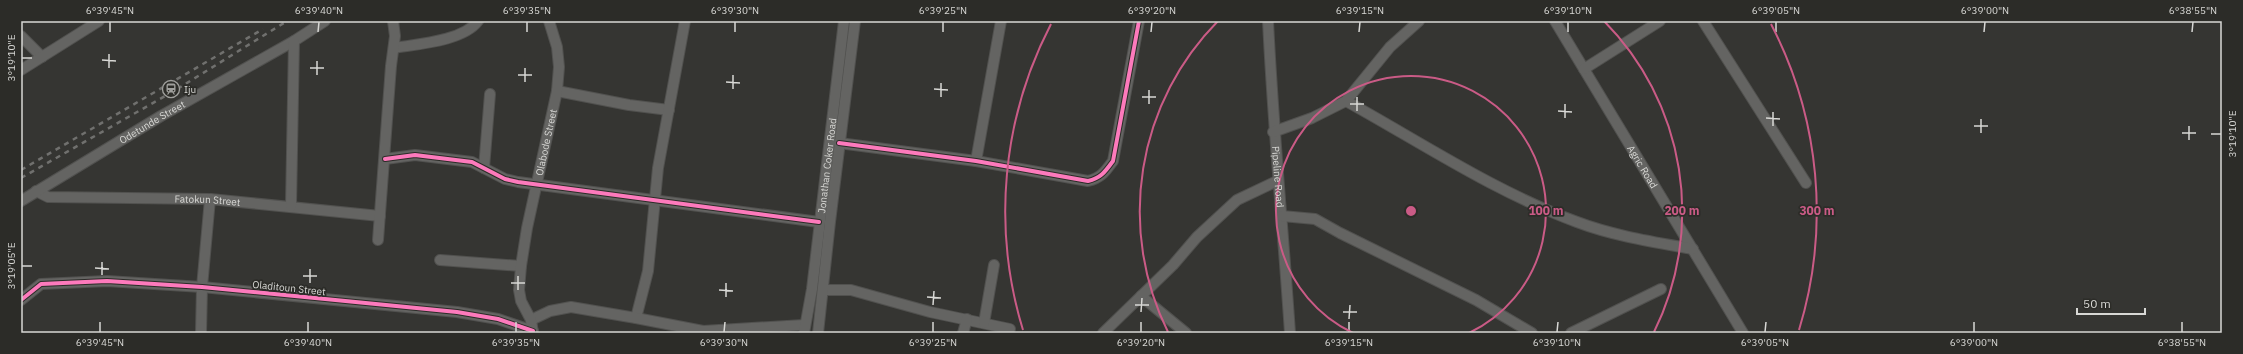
<svg xmlns="http://www.w3.org/2000/svg" width="2243" height="354" viewBox="0 0 2243 354" font-family="'IBM Plex Sans',sans-serif">
	<rect width="100%" height="100%" fill="#353532"/>
	<g fill="none" stroke-linecap="round" stroke-linejoin="round">
		<g stroke="#51514f" stroke-width="12">
			<g id="minor">
				<path id="s1" d="M1268,21c5,104 15,208 22,312"/>
				<path id="s2" d="M1555,21l188,312"/>
				<path d="M1703,21l103,162"/>
				<path d="M21,36l21,21"/>
				<path d="M394,48c24,-4 69,-7 84,-27"/>
				<path d="M1584,69l76,-48"/>
				<path d="M21,70l78,-49"/>
				<path d="M557,91l72,14 40,5"/>
				<path d="M1346,101c76,42 149,91 231,121 37,14 77,20 116,27"/>
				<path d="M1273,132l39,-14 34,-17 44,-54 29,-26"/>
				<path d="M839,143l137,18 112,20c13,-3 17,-9 25,-20l26,-140"/>
				<path d="M385,159l30,-4 57,7 33,17 13,3 301,40"/>
				<path d="M976,161l25,-140"/>
				<path d="M484,168l6,-74"/>
				<path id="s3" d="M36,191l12,6 162,2 170,17"/>
				<path id="s4" d="M21,201l140,-85 133,-75 31,-20"/>
				<path d="M291,206l3,-165"/>
				<path d="M1282,216l33,3 25,14 136,67 56,33"/>
				<path d="M378,240l13,-174 4,-30 -2,-15"/>
				<path d="M440,260l81,6"/>
				<path d="M823,290h28l79,22 80,17"/>
				<path d="M1141,296l45,37"/>
				<path d="M21,300l20,-16 66,-3 95,6 255,25 41,7 35,12"/>
				<path d="M636,318l12,-47 10,-103 27,-147"/>
				<path d="M531,320l19,-9 21,-4 65,11 67,13 101,-6"/>
				<path d="M984,323l10,-58"/>
				<path d="M201,333l1,-46 8,-88"/>
				<path id="s5" d="M533,333l-2,-13 -10,-19 -2,-11 2,-24 6,-38 30,-137 2,-24 -2,-20 -8,-26"/>
				<path id="s6" d="M804,333l8,-44 32,-268"/>
				<path d="M818,333l12,-111 25,-201"/>
				<path d="M963,333l4,-14"/>
				<path d="M1103,333l70,-68 24,-28 40,-37 40,-19"/>
				<path d="M1571,333l90,-44"/>
			</g>
		</g>
		<use href="#minor" stroke="#646462" stroke-width="10"/>
		<path stroke="#70706e" stroke-width="2.5" stroke-dasharray="5 5" stroke-linecap="butt" d="M21,170l242,-141
			M21,178l153,-87 113,-70"/>
		<g stroke="#2c2c28" stroke-width="6">
			<path id="cycleway" d="M839,143l137,18 112,20c13,-3 17,-9 25,-20l26,-140
				M385,159l30,-4 57,7 33,17 13,3 301,40
				M21,300l20,-16 66,-3 95,6 255,25 41,7 35,12"/>
		</g>
		<use href="#cycleway" stroke="#fd7abc" stroke-width="4"/>
	</g>
	<path fill="none" stroke="#d8d8d5" stroke-width="1.5" d="M110,32v-10M318,32l1,-10M527,32v-10M735,32v-10M943,32v-10M1151,32l1,-10M1359,32l1,-10M1568,32v-10M1776,32v-10M1984,32l1,-10M2192,32l1,-10M22,58h10M102,60l14,1M109,68v-14M310,68h14M317,75v-14M518,75h14M525,82v-14M726,82l14,1M733,89v-14M934,89l14,1M941,97v-14M1142,97h14M1149,104v-14M1350,104h14M1357,111v-14M1558,111l14,1M1565,118v-14M1766,118l14,1M1773,126v-14M1974,126h14M1981,133v-14M2182,133h14M2211,134h10M2189,140v-14M22,266h10M95,268l14,1M102,275v-13M303,276h14M310,283v-14M511,283h14M518,290v-14M719,290l14,1M726,297v-14M927,297l14,1M933,305l1,-14M1135,305h14M1141,312l1,-14M1343,312h14M1349,319l1,-14M100,332v-10M308,332v-10M516,332v-10M724,332l1,-10M933,332v-10M1141,332v-10M1349,332v-10M1557,332l1,-10M1765,332l1,-10M1974,332v-10M2182,332v-10"/>
	<g fill="none" stroke="#ca5b86" stroke-width="2">
		<path d="M1353 333A135 135 0 1 1 1469 333"/>
		<path d="M1168 332A271 271 0 0 1 1218 21M1604 21A271 271 0 0 1 1654 332"/>
		<path d="M1023 330A406 406 0 0 1 1051 24M1771 24A406 406 0 0 1 1799 330"/>
	</g>
	<defs>
		<g id="station-ring" transform="scale(0.9)"><circle r="9.5" fill="#2c2c28" stroke="#9f9f9c" stroke-width="1.5"/><path d="M-3-6H3Q5-6 5-4V2Q5 4 3 4L4.5 6H3L1.5 4h-3L-3 6H-4.5L-3 4Q-5 4-5 2V-4Q-5-6-3-6ZM-3.5-4v3h7v-3ZM-3.5 1v1.5H-2V1ZM2 1v1.5H3.5V1Z" fill="#9f9f9c"/></g>
	</defs>
	<g fill-rule="evenodd">
		<use href="#station-ring" x="171" y="89"/>
	</g>
	<g text-anchor="middle" dominant-baseline="central" stroke-width="3.5" stroke-linejoin="round" paint-order="stroke">
		<g font-size="10" fill="#d8d8d5" stroke="#2c2c28" text-anchor="start">
			<text x="184" y="89">Iju</text>
		</g>
		<g font-size="10" fill="#d8d8d5" stroke="#2c2c28">
			<text stroke="none"><textPath href="#s4" startOffset="153">Odetunde Street</textPath></text>
			<text stroke="none"><textPath href="#s5" startOffset="196">Olabode Street</textPath></text>
			<text stroke="none"><textPath href="#s6" startOffset="169">Jonathan Coker Road</textPath></text>
			<text stroke="none"><textPath href="#s2" startOffset="170">Agric Road</textPath></text>
			<text stroke="none"><textPath href="#s1" startOffset="156">Pipeline Road</textPath></text>
			<text stroke="none"><textPath href="#s3" startOffset="173">Fatokun Street</textPath></text>
			<text transform="translate(289 288) rotate(6)">Oladitoun Street</text>
		</g>
	</g>
	<circle cx="1411" cy="211" r="6" fill="#ca5b86" stroke="#2c2c28" stroke-width="2"/>
	<g font-size="12" text-anchor="middle" font-weight="bold" fill="#ca5b86" stroke="#2c2c28" stroke-width="3.5" stroke-linejoin="round" paint-order="stroke">
		<text x="1546" y="215">100 m</text>
		<text x="1682" y="215">200 m</text>
		<text x="1817" y="215">300 m</text>
	</g>
	<rect width="2243" height="354" fill="none" stroke="#2c2c28" stroke-width="44"/>
	<path d="M2077 308v6h68v-6" fill="none" stroke="#d8d8d5" stroke-width="2"/>
	<text x="2083" y="308" font-size="12" fill="#d8d8d5" stroke="#2c2c28" stroke-width="3" paint-order="stroke">50 m</text>
	<rect x="22" y="22" width="2199" height="310" fill="none" stroke="#d8d8d5" stroke-width="1.5"/>
	<g font-size="10" text-anchor="middle" fill="#d8d8d5">
		<text x="110" y="14">6°39'45"N</text>
		<text x="319" y="14">6°39'40"N</text>
		<text x="527" y="14">6°39'35"N</text>
		<text x="735" y="14">6°39'30"N</text>
		<text x="943" y="14">6°39'25"N</text>
		<text x="1152" y="14">6°39'20"N</text>
		<text x="1360" y="14">6°39'15"N</text>
		<text x="1568" y="14">6°39'10"N</text>
		<text x="1776" y="14">6°39'05"N</text>
		<text x="1985" y="14">6°39'00"N</text>
		<text x="2193" y="14">6°38'55"N</text>
		<text transform="translate(11 58) rotate(-90)" y="4">3°19'10"E</text>
		<text transform="translate(2232 134) rotate(-90)" y="4">3°19'10"E</text>
		<text transform="translate(11 266) rotate(-90)" y="4">3°19'05"E</text>
		<text x="100" y="346">6°39'45"N</text>
		<text x="308" y="346">6°39'40"N</text>
		<text x="516" y="346">6°39'35"N</text>
		<text x="724" y="346">6°39'30"N</text>
		<text x="933" y="346">6°39'25"N</text>
		<text x="1141" y="346">6°39'20"N</text>
		<text x="1349" y="346">6°39'15"N</text>
		<text x="1557" y="346">6°39'10"N</text>
		<text x="1765" y="346">6°39'05"N</text>
		<text x="1974" y="346">6°39'00"N</text>
		<text x="2182" y="346">6°38'55"N</text>
	</g>
</svg>
